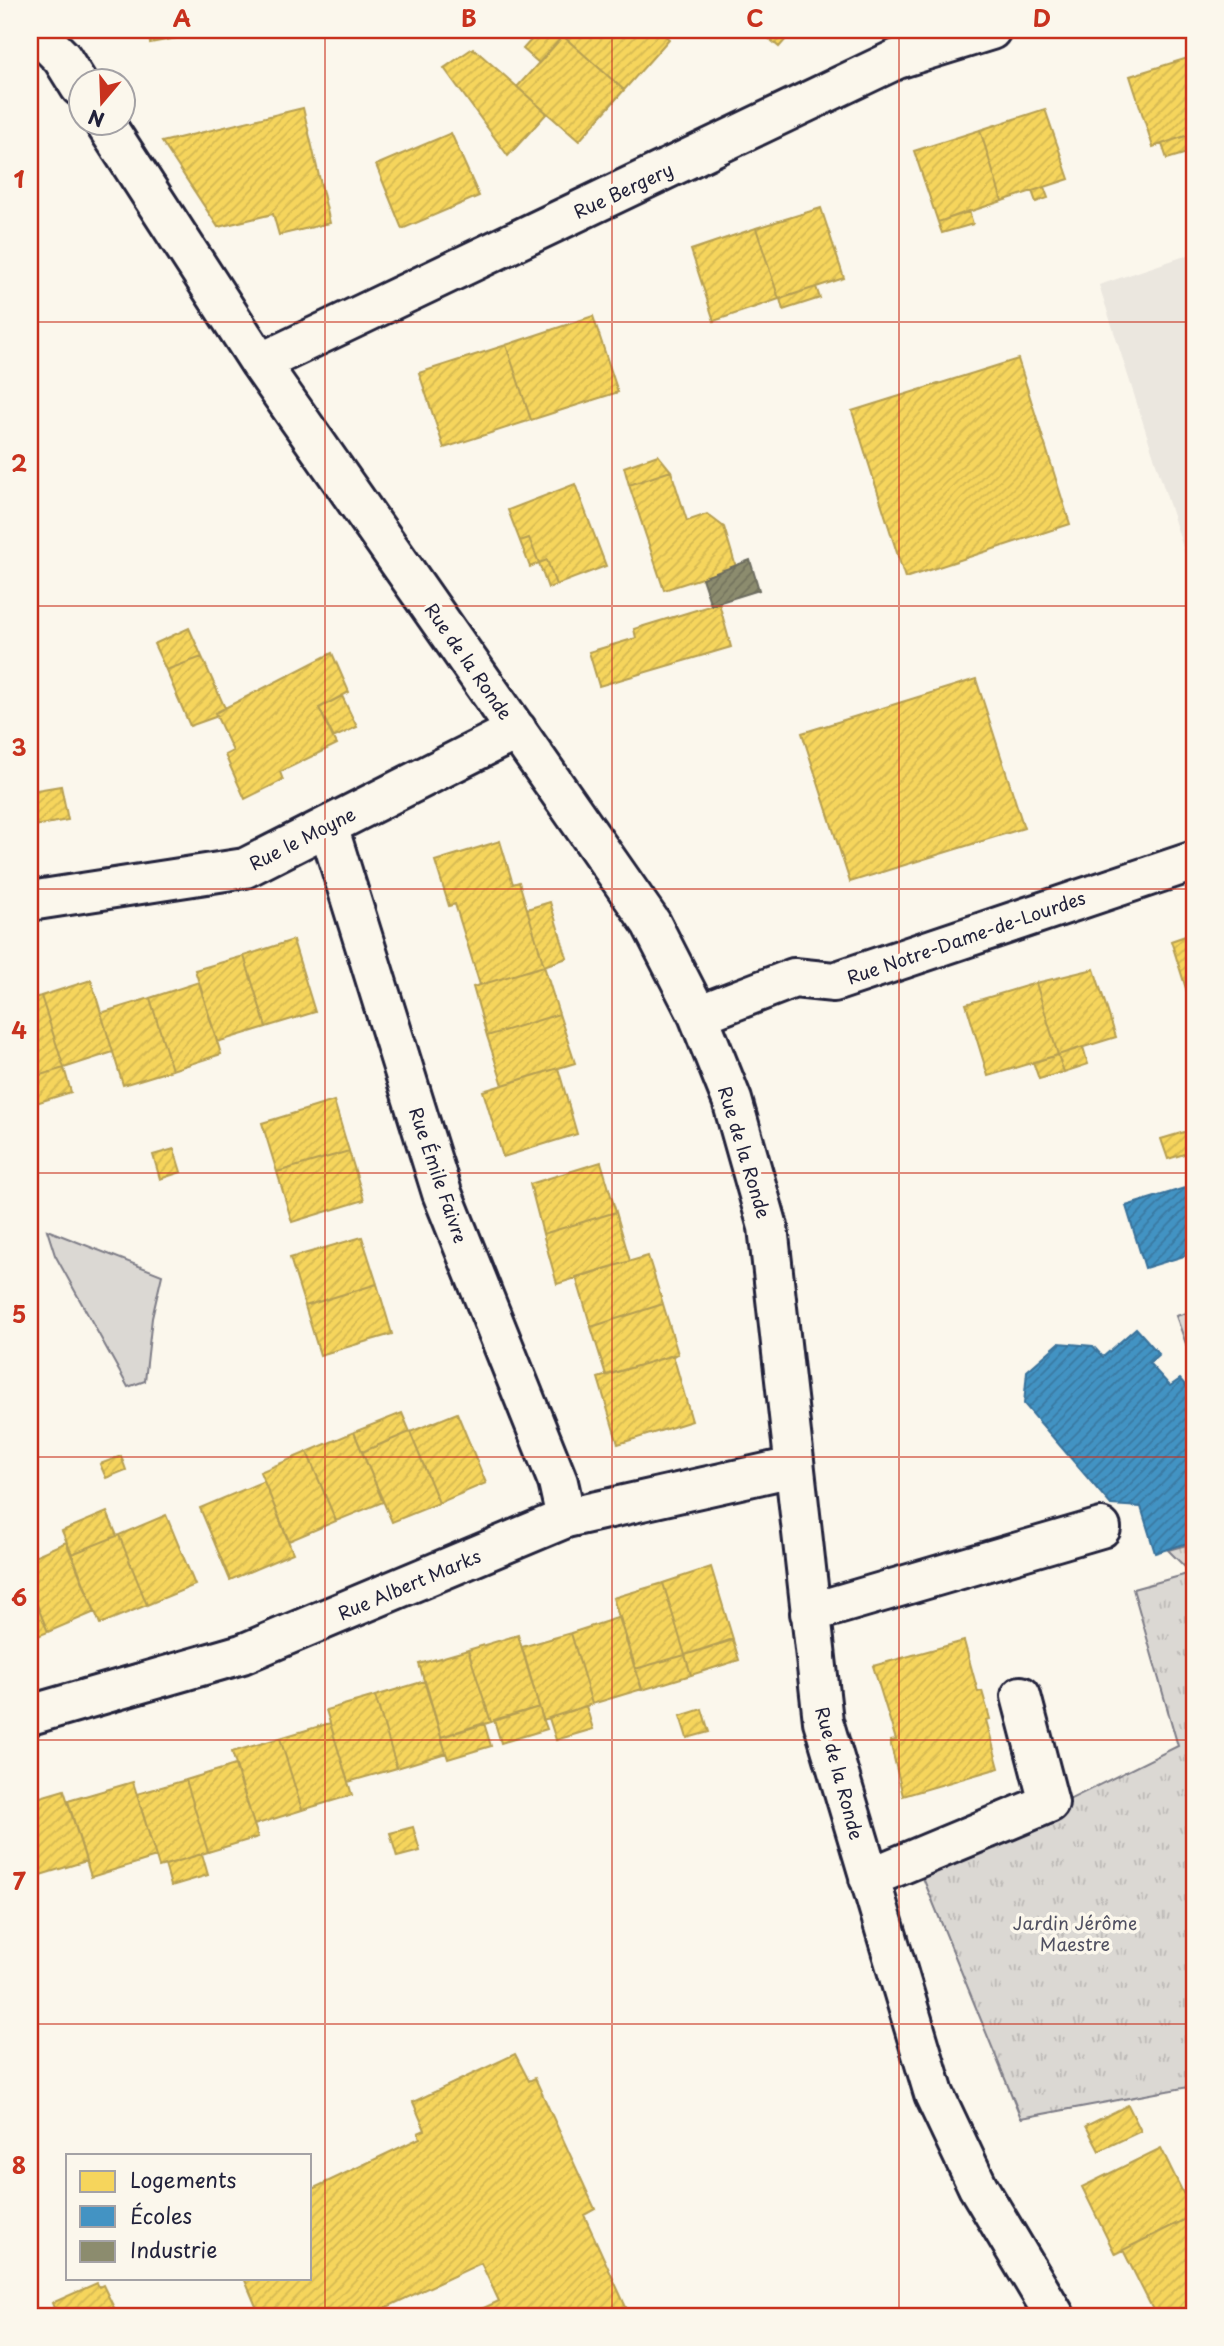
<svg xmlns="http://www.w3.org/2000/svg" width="1224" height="2346" viewBox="0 0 1224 2346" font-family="'Playpen Sans',sans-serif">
	<defs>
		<pattern id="park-tufts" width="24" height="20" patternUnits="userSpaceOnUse" patternTransform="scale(1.75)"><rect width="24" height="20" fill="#dbd8d3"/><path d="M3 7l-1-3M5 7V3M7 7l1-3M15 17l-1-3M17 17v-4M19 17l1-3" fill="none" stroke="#bcb9b6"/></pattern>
		<pattern id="homes-hatch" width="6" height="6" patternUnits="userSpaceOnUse" patternTransform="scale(1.75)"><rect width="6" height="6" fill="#f6d55c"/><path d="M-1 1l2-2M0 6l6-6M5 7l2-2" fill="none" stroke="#d3b751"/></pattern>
		<pattern id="schools-hatch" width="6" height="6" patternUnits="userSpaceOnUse" patternTransform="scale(1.75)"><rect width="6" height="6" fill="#4393c3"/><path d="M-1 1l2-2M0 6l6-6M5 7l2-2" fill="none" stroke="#3878a0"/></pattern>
		<pattern id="industry-hatch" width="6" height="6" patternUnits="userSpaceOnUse" patternTransform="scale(1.75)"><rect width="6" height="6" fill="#8c8c6e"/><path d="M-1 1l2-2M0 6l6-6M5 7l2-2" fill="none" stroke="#72725c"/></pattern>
	</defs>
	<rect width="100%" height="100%" fill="#fbf7ec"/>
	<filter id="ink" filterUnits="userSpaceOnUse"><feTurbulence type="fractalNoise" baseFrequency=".0143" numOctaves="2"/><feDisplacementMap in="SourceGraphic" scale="14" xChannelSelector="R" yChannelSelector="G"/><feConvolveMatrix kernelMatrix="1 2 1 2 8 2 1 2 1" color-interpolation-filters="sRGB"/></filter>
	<g filter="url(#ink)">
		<path fill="#ebe7df" d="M1194,253v329l-95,-297z"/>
		<path fill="#dbd8d3" stroke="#7e7d87" stroke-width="2" d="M47,1230l115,45 -10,43 -7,63 -17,6 -73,-132z
			M1194,1311v55l-18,-50z"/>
		<path fill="url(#park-tufts)" stroke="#7e7d87" stroke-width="2" d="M1194,1543v543l-173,32 -100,-245 257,-127 -45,-157 58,-16 -23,-23z"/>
		<path fill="url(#homes-hatch)" stroke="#b69f52" stroke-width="2" d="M148,30h71l-69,13z
			M540,30h16l7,6 -24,27 -16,-14z
			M569,30h90l10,9 -45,51 -61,-54z
			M759,30h35l-15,17z
			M563,36l61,54 -45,51 -62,-54z
			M473,48l74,65 -39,43 -64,-88z
			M1194,56v77l-41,14 -23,-71z
			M303,108l27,115 -51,12 -6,-21 -55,13 -56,-85z
			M1045,109l24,70 -67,22 -22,-71z
			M980,130l22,71 -64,21 -24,-71z
			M451,133l28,63 -77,33 -26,-64z
			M1194,133v18l-27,8 -5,-15z
			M1044,187l4,11 -12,4 -4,-11z
			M821,208l23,70 -65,21 -23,-71z
			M969,211l4,13 -31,9 -4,-11z
			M756,228l23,71 -65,22 -23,-71z
			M816,287l4,11 -37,12 -3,-11z
			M593,316l25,76 -87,28 -25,-75z
			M506,345l25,75 -87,28 -25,-75z
			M1018,359l52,165 -165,54 -53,-167z
			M658,455l13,16 -42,14 -5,-18z
			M671,471l16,50 20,-7 17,13 12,40 -72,23 -35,-105z
			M575,484l31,82 -50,19 -9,-25 -8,3 -10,-25 -9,3 -12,-31z
			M529,538l10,25 -9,4 -10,-26z
			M547,560l9,25 -8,3 -9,-25z
			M719,603l12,44 -132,39 -10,-34 47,-14 -2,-9z
			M189,628l13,29 -36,13 -12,-26z
			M332,653l17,39 -30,16 18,36 -57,28 3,8 -38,19 -20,-44 8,-4 -18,-38z
			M202,657l23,51 -10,5 3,3 -28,10 -24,-56z
			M976,679l48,149 -174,54 -48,-149z
			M342,696l15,31 -24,11 -14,-30z
			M61,786l7,34 -34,6 -4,-35z
			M500,841l13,43 6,-2 25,84 -64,19 -25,-81 -6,2 -14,-45z
			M550,902l17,56 -23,8 -17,-57z
			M1194,933v81l-23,-73z
			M293,940l22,72 -49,15 -22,-71z
			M244,956l22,71 -49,15 -22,-72z
			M544,966l15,48 -72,22 -14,-49z
			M1094,969l22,68 -58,18 -22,-72z
			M91,980l22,72 -49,16 -23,-72z
			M199,982l22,72 -49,16 -22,-72z
			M1036,983l22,72 -70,21 -22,-72z
			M41,996l23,72 -34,10v-79z
			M150,998l22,72 -49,15 -22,-72z
			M559,1014l16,49 -72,22 -16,-49z
			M1083,1047l5,17 -24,8 -6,-17z
			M1058,1055l6,17 -25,7 -6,-17z
			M64,1068l7,24 -41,13v-27z
			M558,1068l19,66 -74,23 -20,-66z
			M334,1101l15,50 -72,21 -15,-49z
			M1191,1130l3,21 -26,8 -7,-20z
			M174,1149l7,23 -21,7 -7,-24z
			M349,1151l15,49 -72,22 -15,-50z
			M601,1162l15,50 -73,22 -13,-50z
			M616,1212l14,49 -73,23 -14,-50z
			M362,1237l15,47 -72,22 -15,-48z
			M648,1256l15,48 -72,23 -15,-50z
			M377,1284l15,50 -72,21 -15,-49z
			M663,1304l15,50 -72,21 -15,-48z
			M673,1355l19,66 -74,23 -20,-66z
			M402,1413l8,19 -48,20 -8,-20z
			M457,1413l29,70 -47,20 -29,-71z
			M354,1432l29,70 -47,19 -29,-69z
			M410,1432l29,71 -47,19 -30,-70z
			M307,1452l29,69 -47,20 -29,-69z
			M121,1456l5,14 -20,8 -6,-14z
			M264,1481l29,72 -63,27 -30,-72z
			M107,1512l10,24 -45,18 -10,-23z
			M166,1515l29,70 -48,20 -28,-70z
			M119,1535l28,70 -47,19 -28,-70z
			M66,1542l29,70 -47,20 -18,-44v-30z
			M711,1567l22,72 -48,16 -22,-72z
			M663,1583l22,72 -50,14 -22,-71z
			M30,1588l18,44 -18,7z
			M620,1617l22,72 -50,15 -21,-71z
			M571,1633l21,71 -49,16 -21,-73z
			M518,1635l21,72 -48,15 -23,-72z
			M733,1640l6,20 -48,15 -6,-20z
			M964,1641l14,51 4,-1 8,28 -4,1 13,48 -96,28 -13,-55 6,-1 -23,-74z
			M468,1650l23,72 -50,15 -22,-73z
			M685,1655l6,20 -49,15 -7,-21z
			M425,1681l21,72 -49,15 -22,-72z
			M375,1696l22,72 -49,14 -22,-72z
			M586,1706l7,23 -37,11 -7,-22z
			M539,1707l8,22 -46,14 -7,-23z
			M702,1709l7,23 -22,6 -7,-22z
			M330,1723l22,72 -50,15 -22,-72z
			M484,1723l7,23 -43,13 -7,-22z
			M280,1738l22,72 -48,15 -22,-73z
			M235,1765l23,72 -50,15 -22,-72z
			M186,1780l22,72 -49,15 -22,-73z
			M133,1782l23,75 -65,20 -23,-76z
			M64,1790l22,71 -49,15 -7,-23v-53z
			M413,1827l7,24 -23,6 -7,-24z
			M202,1854l6,21 -37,11 -6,-21z
			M515,2054l14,27 6,-3 60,131 -11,6 46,101h-164l33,-15 -18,-38 -113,53h-108l-16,-38h66v-88l110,-52 -2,-5 7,-3 -12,-28z
			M1128,2105l13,26 -42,20 -13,-25z
			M1161,2148l33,67 -79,39 -33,-67z
			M1194,2189v25l-10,-20z
			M1192,2216l2,88 -24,12h-14l-33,-66z
			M97,2283l2,4 4,-2 15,31h-82l18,-8 -2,-5z"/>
		<path fill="url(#schools-hatch)" stroke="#39719a" stroke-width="2" d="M1194,1185v68l-49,15 -19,-62z
			M1136,1328l23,26 -10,9 21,23 10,-7 14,16v146l-39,12 -14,-46 -30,-2 -87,-101 3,-33 32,-28 34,3 10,11z"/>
		<path fill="url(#industry-hatch)" stroke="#6c6c5f" stroke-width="2" d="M750,560l9,30 -48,15 -9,-27z"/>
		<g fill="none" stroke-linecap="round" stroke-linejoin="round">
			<g stroke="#22223b" stroke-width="44">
				<path id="minor" d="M34,30l28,28 18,29
					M104,122l156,241 391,560 47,92 34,85 36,127 55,494 111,373 44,93 77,129
					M260,363l637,-304 94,-29
					M328,826l114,367 116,289 8,36
					M30,901l215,-33 272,-138
					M698,1015l96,-37 40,4 360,-121
					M810,1613l291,-85
					M30,1715l212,-61 324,-136 227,-51
					M869,1878l180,-75 -28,-107"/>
			</g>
			<use href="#minor" stroke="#fbf7ec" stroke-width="38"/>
		</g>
	</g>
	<path fill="none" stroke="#c8321e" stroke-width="2" stroke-opacity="0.55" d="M325,30v2286M612,30v2286M899,30v2286M30,322h1164M30,606h1164M30,889h1164M30,1173h1164M30,1457h1164M30,1740h1164M30,2024h1164"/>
	<g text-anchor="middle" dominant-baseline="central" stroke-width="7" stroke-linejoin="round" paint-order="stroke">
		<g font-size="18" fill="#22223b" stroke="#fbf7ec">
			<text transform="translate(623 190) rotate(-25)">Rue Bergery</text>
			<text transform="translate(469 661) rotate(55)">Rue de la Ronde</text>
			<text transform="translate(302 838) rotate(-27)">Rue le Moyne</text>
			<text transform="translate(966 937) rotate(-19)">Rue Notre-Dame-de-Lourdes</text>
			<text transform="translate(745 1152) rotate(73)">Rue de la Ronde</text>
			<text transform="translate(439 1175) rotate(71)">Rue Émile Faivre</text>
			<text transform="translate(409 1584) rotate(-23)">Rue Albert Marks</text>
			<text transform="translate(840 1773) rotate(75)">Rue de la Ronde</text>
		</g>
		<g font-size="18" fill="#505061" stroke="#fbf7ec">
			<text x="1075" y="1922">Jardin Jérôme<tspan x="1075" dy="21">Maestre</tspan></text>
		</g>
	</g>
	<rect width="1224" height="2346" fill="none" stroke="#fbf7ec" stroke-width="77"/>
	<rect x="66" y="2154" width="245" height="126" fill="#fbf7ec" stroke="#a4a2a5" stroke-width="2"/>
	<rect x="80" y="2171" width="35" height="21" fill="#f6d55c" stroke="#a4a2a5" stroke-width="2"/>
	<text x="130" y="2188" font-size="21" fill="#22223b">Logements</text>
	<rect x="80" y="2206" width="35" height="21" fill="#4393c3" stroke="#a4a2a5" stroke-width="2"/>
	<text x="130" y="2224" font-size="21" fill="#22223b">Écoles</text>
	<rect x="80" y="2241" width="35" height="21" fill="#8c8c6e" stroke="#a4a2a5" stroke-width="2"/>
	<text x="130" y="2258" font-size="21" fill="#22223b">Industrie</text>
	<g transform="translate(102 102) rotate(199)"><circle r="33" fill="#fbf7ec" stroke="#a4a2a5" stroke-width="2"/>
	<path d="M0-5L12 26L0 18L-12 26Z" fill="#c8321e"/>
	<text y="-10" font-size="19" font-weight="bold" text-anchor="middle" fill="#22223b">N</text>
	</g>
	<rect x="38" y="38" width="1148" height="2270" fill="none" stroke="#c8321e" stroke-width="2.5"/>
	<g font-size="23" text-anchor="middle" font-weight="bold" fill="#c8321e">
		<text x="182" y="27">A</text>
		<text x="469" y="27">B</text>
		<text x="755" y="27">C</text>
		<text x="1042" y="27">D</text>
		<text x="19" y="188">1</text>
		<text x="19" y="472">2</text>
		<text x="19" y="756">3</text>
		<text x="19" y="1039">4</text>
		<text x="19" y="1323">5</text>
		<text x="19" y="1606">6</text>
		<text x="19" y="1890">7</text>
		<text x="19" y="2174">8</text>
	</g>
</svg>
